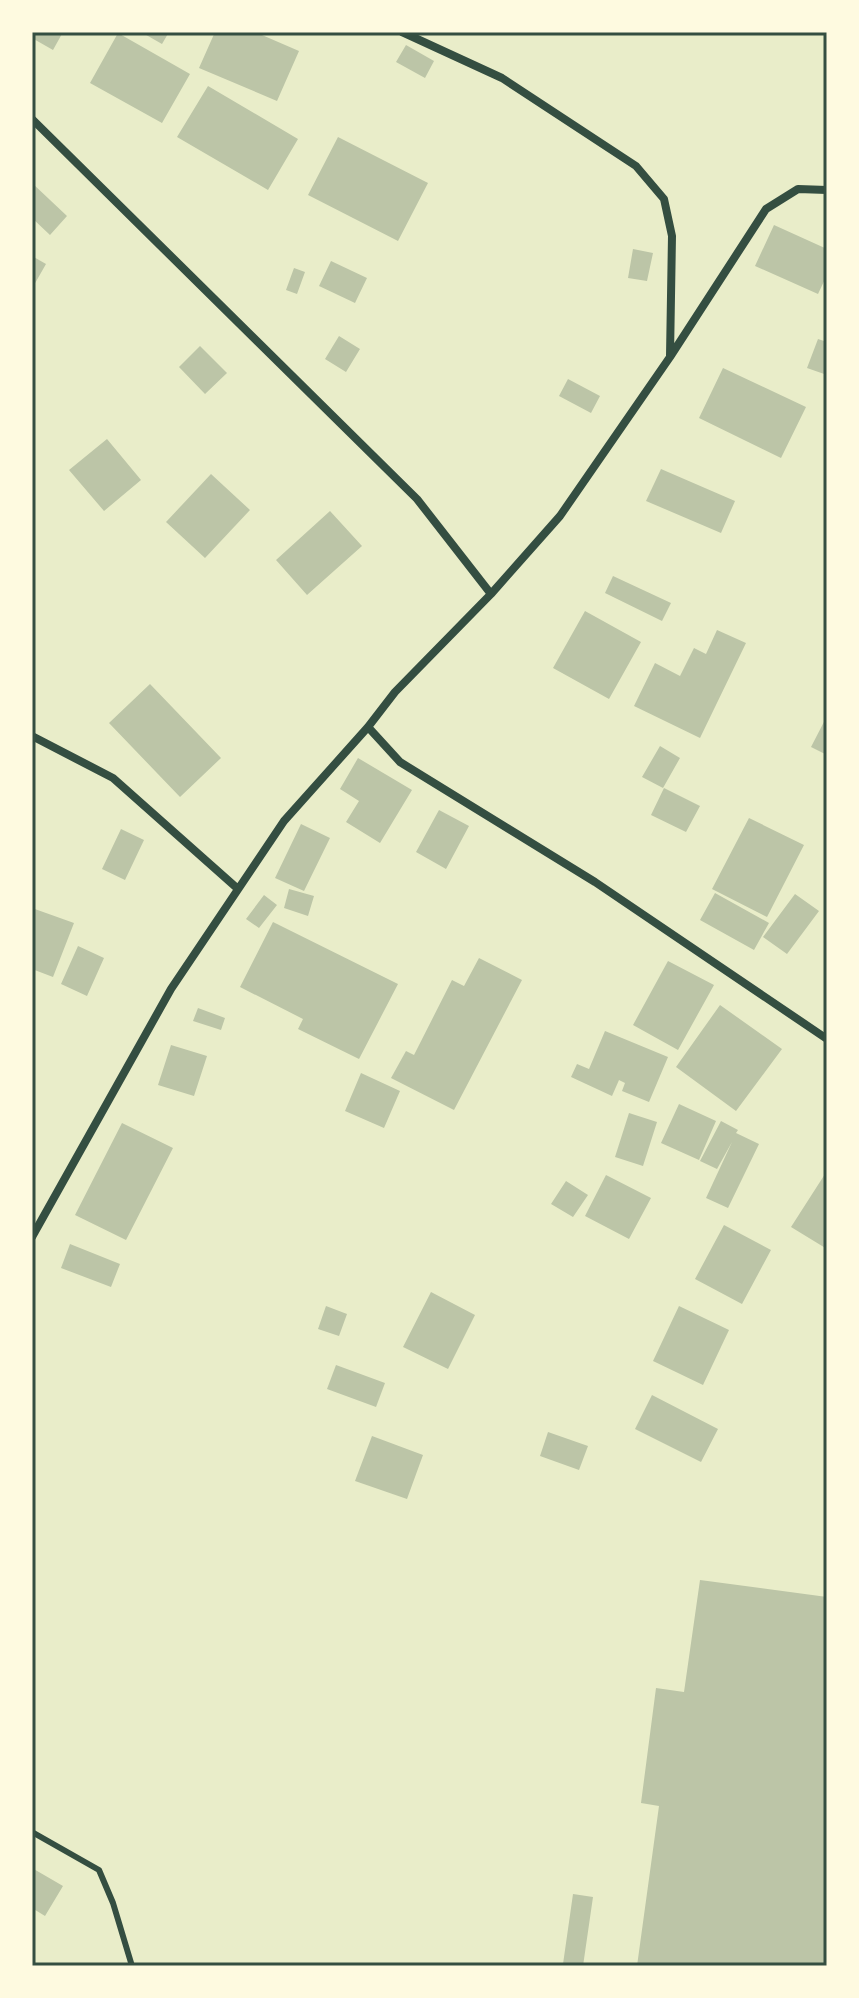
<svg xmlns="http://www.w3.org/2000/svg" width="859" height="1998" viewBox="0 0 859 1998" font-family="'DM Sans',sans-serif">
	<rect width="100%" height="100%" fill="#e9edc9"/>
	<path fill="#bcc5a7" d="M32,32h31l-10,18 -21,-12z
		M141,32h28l-7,12z
		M215,32h40l44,19 -22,50 -78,-33z
		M118,33l72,41 -28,49 -72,-40z
		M406,45l28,16 -9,17 -29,-16z
		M208,86l90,53 -30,51 -91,-53z
		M338,137l90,46 -30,58 -90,-46z
		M32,183l35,33 -17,19 -18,-17z
		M774,225l53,24v26l-9,19 -63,-28z
		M633,249l20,4 -6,28 -19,-3z
		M32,256l14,8 -12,21 -2,-1z
		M331,261l36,17 -12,25 -36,-17z
		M294,268l11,4 -8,22 -11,-4z
		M339,336l21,13 -14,23 -21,-13z
		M818,339l9,3v33l-20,-7z
		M200,346l27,27 -22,21 -26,-27z
		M723,368l83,39 -25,51 -82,-40z
		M568,379l32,17 -9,17 -32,-17z
		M107,439l34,41 -37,31 -35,-41z
		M661,469l74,32 -14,32 -75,-32z
		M211,474l39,36 -45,48 -39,-36z
		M330,511l32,35 -55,49 -31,-35z
		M613,576l58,27 -9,18 -57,-28z
		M585,611l56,31 -32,57 -56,-31z
		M717,630l29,13 -46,95 -66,-32 21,-43 25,13 14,-28 12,6z
		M150,684l71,74 -41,39 -71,-74z
		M827,716v39l-16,-8z
		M660,746l20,12 -17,30 -21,-11z
		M358,758l54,32 -32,53 -34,-21 13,-21 -19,-12z
		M664,788l36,18 -14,26 -35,-17z
		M439,810l30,16 -23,43 -30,-17z
		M749,818l55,27 -37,72 -55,-28z
		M301,824l29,14 -26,53 -29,-13z
		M121,829l23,11 -19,40 -23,-11z
		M289,889l25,7 -6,20 -24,-8z
		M715,893l54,30 -15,27 -54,-30z
		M795,894l24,17 -32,43 -24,-17z
		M264,895l13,10 -18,23 -13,-9z
		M32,908l42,15 -21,54 -21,-8z
		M273,922l125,62 -39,75 -61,-30 5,-10 -63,-32z
		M78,946l26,12 -17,38 -26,-12z
		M479,958l43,22 -68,130 -63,-32 15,-27 8,4 38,-75 12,6z
		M668,961l46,24 -36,65 -45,-25z
		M720,1005l62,44 -46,62 -60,-44z
		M198,1008l27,10 -4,12 -28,-9z
		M605,1031l63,26 -19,45 -27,-11 3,-8 -6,-3 -7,16 -41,-19 6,-13 12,5z
		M171,1045l36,11 -13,40 -36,-11z
		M361,1073l39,18 -16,37 -39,-17z
		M679,1104l37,17 -17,39 -38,-17z
		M629,1113l28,9 -14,44 -28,-9z
		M721,1121l17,9 -2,3 23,11 -31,64 -22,-10 26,-56 -15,27 -17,-8z
		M122,1123l51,25 -47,92 -51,-25z
		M825,1174l2,2v73l-36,-22z
		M606,1175l45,23 -22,41 -44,-23z
		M566,1181l22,14 -15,22 -22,-13z
		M724,1225l47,25 -29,54 -47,-25z
		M70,1244l50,20 -9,23 -50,-19z
		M431,1292l44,23 -27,54 -45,-22z
		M326,1306l21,8 -8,22 -21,-7z
		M679,1306l50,24 -26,55 -50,-24z
		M336,1365l49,18 -9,24 -49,-18z
		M652,1395l66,34 -17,33 -66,-33z
		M548,1432l40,14 -9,24 -39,-14z
		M372,1436l51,19 -16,44 -52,-18z
		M700,1580l127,17v369h-190l22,-160 -18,-3 15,-115 28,4z
		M32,1868l31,18 -18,30 -13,-8z
		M573,1894l20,3 -10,69 -20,-2z"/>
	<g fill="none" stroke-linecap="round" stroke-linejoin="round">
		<path stroke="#344e41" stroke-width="6" d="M32,1832l67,38 14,33 19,63"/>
		<path stroke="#344e41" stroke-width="8" d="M402,32l100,46 134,88 28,33 8,37 -2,120
			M32,119l385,380 74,95
			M368,727l32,35 195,120 232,157
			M32,736l81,42 125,111
			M32,1237l139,-248 113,-168 84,-94 27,-35 96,-98 69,-78 110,-159 96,-148 32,-20 29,1"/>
	</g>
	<rect width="859" height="1998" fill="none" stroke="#fefae0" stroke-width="68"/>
	<rect x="34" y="34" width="791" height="1930" fill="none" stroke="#344e41" stroke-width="3"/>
</svg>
